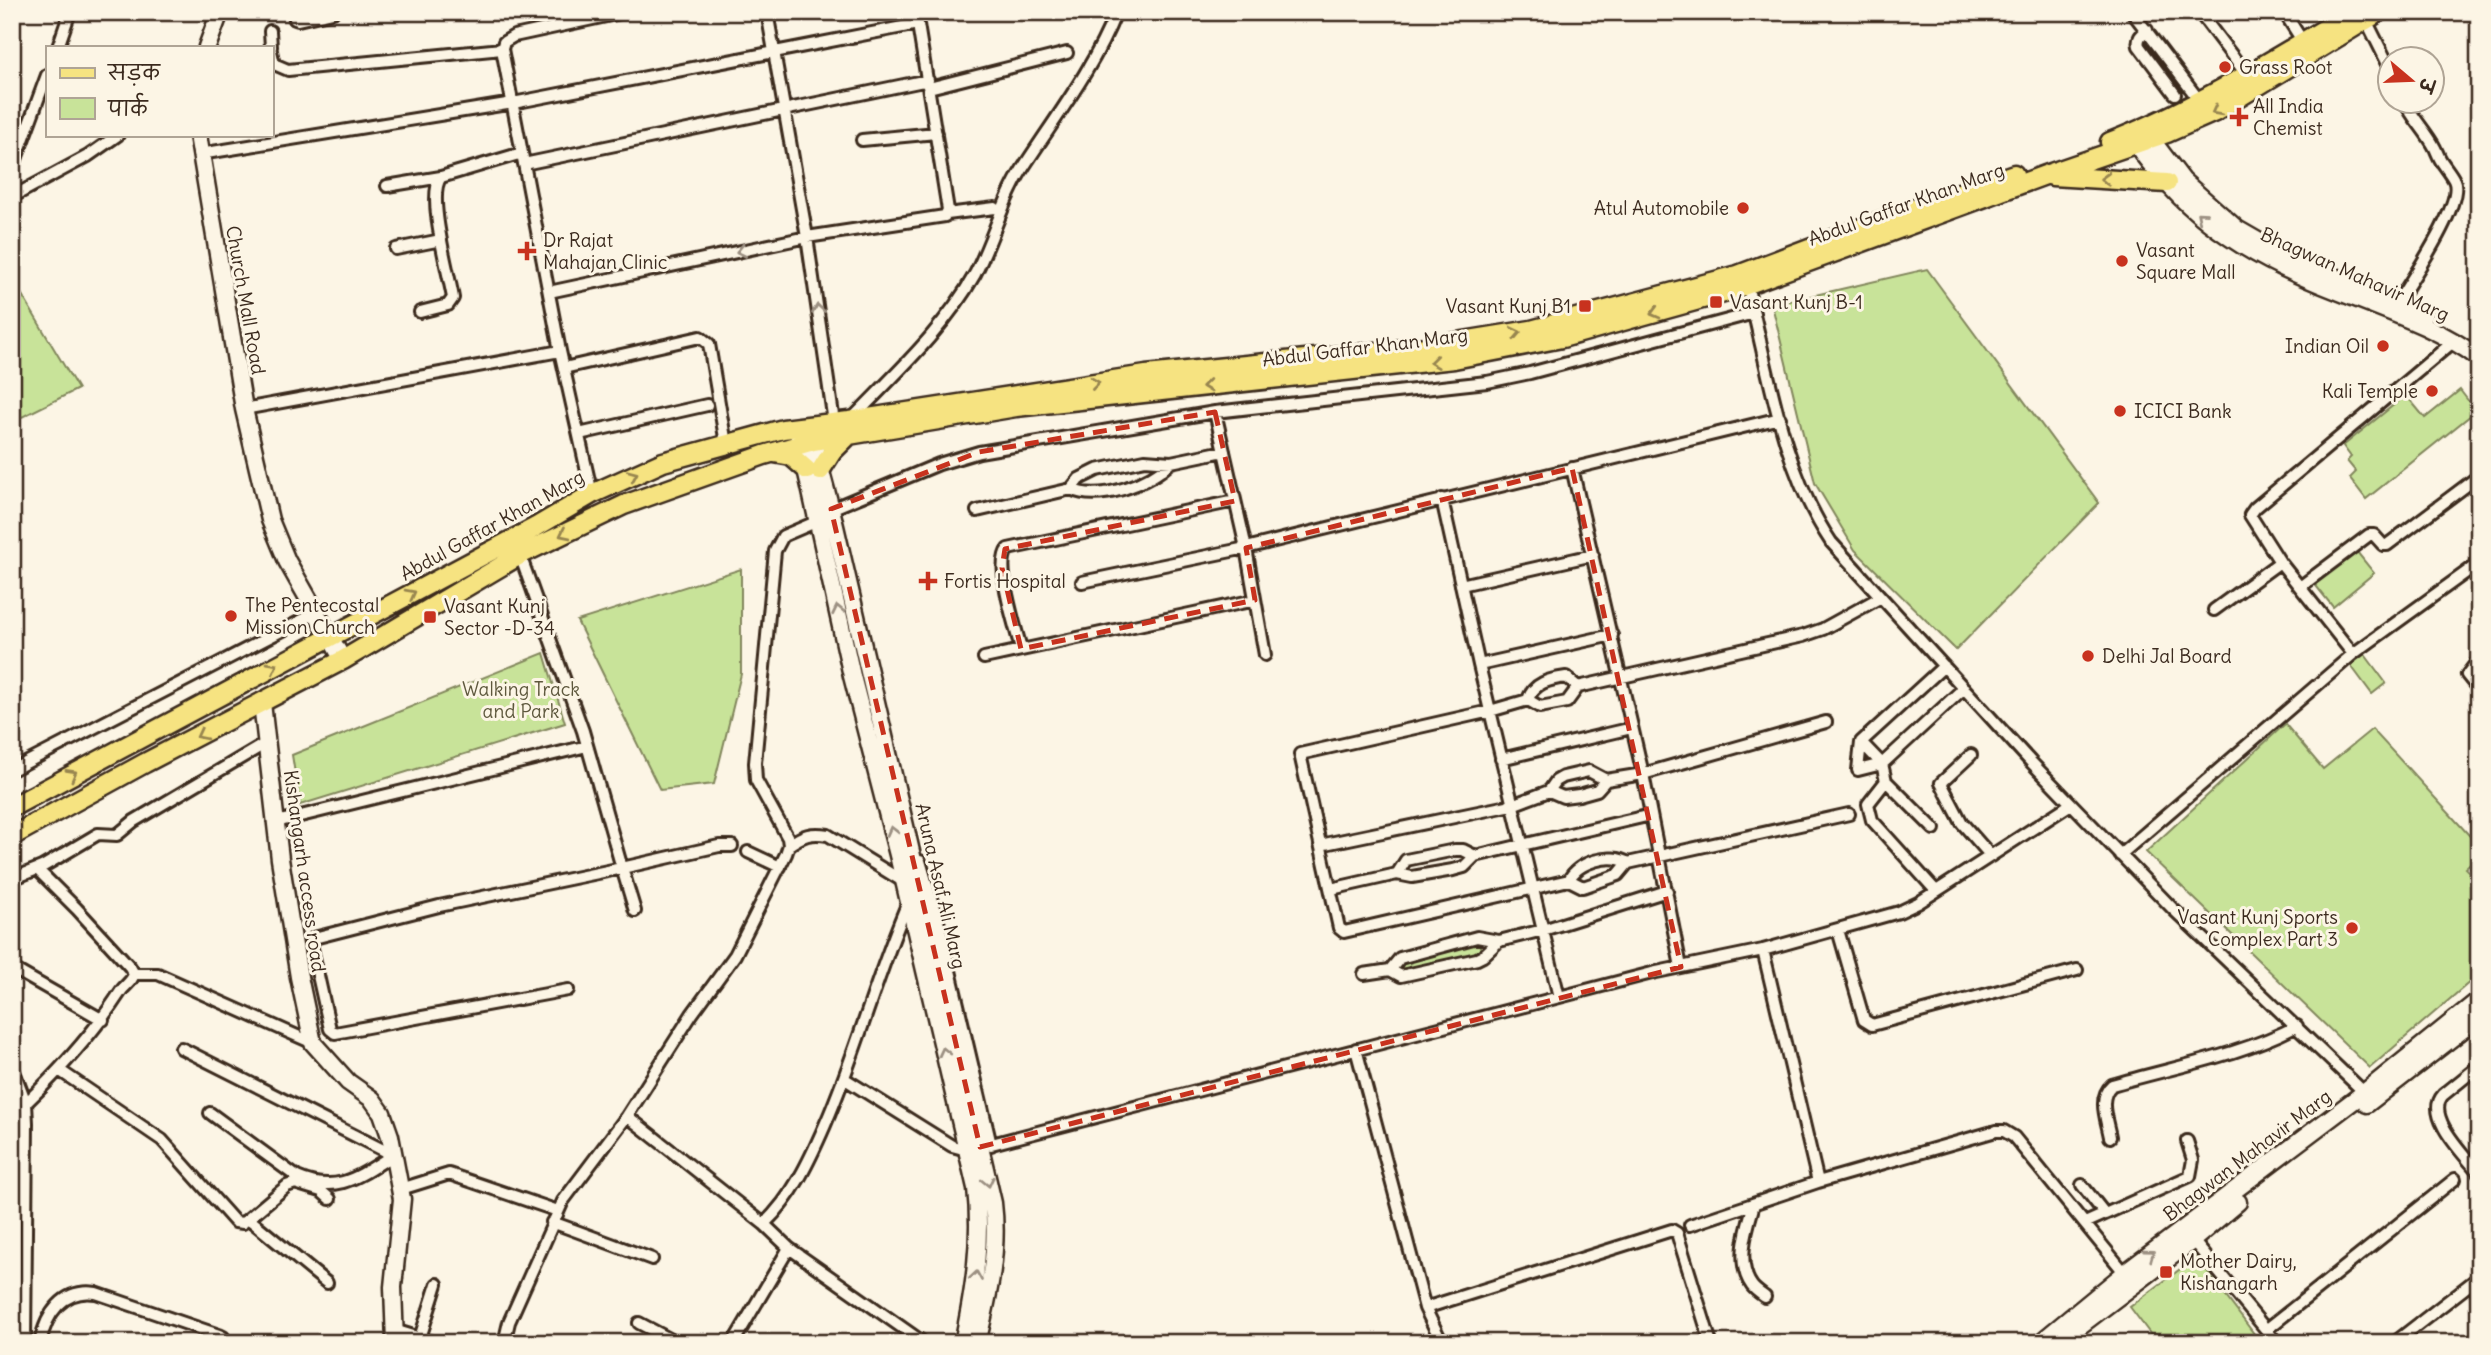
<svg xmlns="http://www.w3.org/2000/svg" width="2491" height="1355" viewBox="0 0 2491 1355" font-family="Delius,'Playpen Sans Deva',sans-serif">
	<rect width="100%" height="100%" fill="#fcf5e5"/>
	<filter id="ink" filterUnits="userSpaceOnUse"><feTurbulence type="fractalNoise" baseFrequency=".0143" numOctaves="2"/><feDisplacementMap in="SourceGraphic" scale="14" xChannelSelector="R" yChannelSelector="G"/><feConvolveMatrix kernelMatrix="1 2 1 2 8 2 1 2 1" color-interpolation-filters="sRGB"/></filter>
	<g filter="url(#ink)">
		<path fill="#c8e399" stroke="#82865c" stroke-width="2" d="M1927,269l172,234 -143,147 -101,-100 -40,-67 -43,-178z
			M12,278l66,111 -66,33z
			M2460,390l16,21 -110,88 -16,-21 6,-6 -9,-11 4,-4 -8,-11 63,-51 19,23z
			M2349,542l25,31 -41,34 -25,-31z
			M741,569v105l-27,110 -54,6 -83,-169z
			M2363,652l23,31 -14,11 -23,-31z
			M544,653l21,70 -265,82 -8,-50z
			M2285,724l38,45 49,-40 107,117v9l-14,13 14,14v92l-109,94 -224,-216z
			M1479,941l3,15 -94,18 12,-12z
			M2196,1257l65,86h-104l-27,-36z"/>
		<g fill="none" stroke-linecap="round" stroke-linejoin="round">
			<g stroke="#3b2a1e" stroke-width="16">
				<path id="street" d="M295,12v7l3,1 35,-8
					M767,12l40,225 27,185
					M2132,12l67,88
					M2199,12l47,62
					M2284,12l19,30
					M2366,20l24,48
					M2147,30c-6,5 -10,8 -8,16l36,48
					M270,31l1,16
					M58,47l12,-35
					M271,51l3,13 14,6 214,-21
					M929,88l138,-35
					M862,140l74,-7
					M200,154l313,-51 405,-79
					M524,164l404,-84
					M12,170l35,-95
					M387,186l54,-9
					M12,197l76,-41 30,-21
					M947,214l48,-6
					M396,249l45,-9
					M1747,285c22,86 34,182 84,257l200,220 143,148 194,186
					M549,292l258,-55 138,-21 3,-6 -32,-198
					M2397,310l1,-8c13,-22 67,-100 56,-122 -3,-6 -8,-12 -12,-18 -3,-4 -5,-10 -7,-14 -9,-17 -22,-29 -30,-46
					M420,312l28,-7 5,-7c-4,-25 -27,-103 -12,-121l81,-24
					M564,368l136,-31 9,7 17,100
					M244,409l316,-58
					M1215,412l31,136 19,107
					M851,420c44,-46 92,-89 124,-146 18,-34 27,-73 48,-106 33,-51 71,-100 93,-156
					M579,434l128,-29
					M1572,468l71,306 38,193
					M1071,489l8,-10 18,-9 48,-10 26,2 53,-11
					M592,494l-32,-143 -58,-302 2,-7 10,-6 111,-24
					M1442,499l37,166 80,332
					M831,509l108,-45 40,-12 236,-40 272,-30 43,-9 224,-60
					M977,511l94,-22c28,14 80,-6 100,-27
					M520,555l63,176 39,137 -183,38 -125,32 -3,6 19,85 5,4 233,-43
					M1082,582l164,-34 534,-130
					M1461,585l132,-30
					M2300,587l69,-52h5l9,10h4l92,-69
					M2214,610l66,-48
					M1021,649c-5,-21 -27,-84 -13,-100l227,-48
					M2353,654l-73,-92 -30,-47 5,-7 198,-166
					M984,658l271,-58
					M2479,659l-12,16 12,15
					M1479,665l133,-30
					M1944,666l-83,76 -3,28 24,-6 82,-76
					M1528,700c5,-17 22,-21 38,-23l12,10
					M1861,742l21,22 4,17 48,48
					M1971,755l-30,28 21,40 29,33
					M1501,759l131,-31
					M12,770l304,-157
					M1886,781l-18,23 4,16 64,71
					M1549,791l14,6 16,-2 18,-5 9,-10 37,-6 183,-52
					M276,822l311,-76
					M789,845c14,-10 22,-13 39,-10l76,47
					M1320,845l192,-40 37,-14 7,-10 7,-4 26,-6 17,9
					M748,852l32,15
					M2120,855l233,-201 126,-91
					M920,861l20,67 51,217
					M1628,863c-17,-11 -51,-1 -59,17l-225,52 -5,-4 -39,-174 190,-43 38,-11 12,7 27,-5 11,-15 225,-51 20,-7 58,-32
					M37,869l40,40 53,58 4,7
					M1397,874l9,-14 49,-10h8l12,6
					M12,879l30,-12 56,-33 19,1 17,-14 132,-78
					M1569,880l14,7 35,-12 10,-12 221,-49
					M1331,889l66,-15 15,3 41,-7 11,-3 11,-11 176,-41
					M635,911l-13,-43 97,-22h13
					M1838,930l26,90 8,5 205,-55
					M1763,950l55,232
					M12,968l91,52
					M1390,970l11,6 76,-17 6,-3 16,-15
					M134,974h24l155,69
					M1364,974l26,-4 10,-12 77,-21 22,4 44,-11 124,-39
					M181,1048l212,107
					M1356,1049l69,259 17,35
					M12,1066l14,37 1,20 -2,220
					M2479,1066l-36,29c-19,21 22,60 36,78
					M59,1070l103,70 73,82 8,1 44,-37 8,-3 26,8 9,8
					M845,1079l107,67 15,4 13,-3 672,-174 111,-23 136,-38 19,-9 153,-99
					M26,1103c35,-34 68,-70 95,-112 4,-6 11,-9 13,-17
					M210,1113l87,64c41,18 62,-1 96,-22
					M627,1116l137,108c29,-28 45,-62 61,-99 32,-73 52,-152 84,-225
					M2110,1137c-3,-17 -13,-39 2,-52 61,-18 128,-29 185,-59
					M2082,1185l23,29
					M401,1189l48,-15 109,37
					M1754,1204c-7,24 -19,59 -2,82 3,4 9,8 13,11
					M249,1219l78,64
					M552,1222l100,37
					M2085,1223l105,-47 3,-16 -6,-19
					M764,1224l25,24 135,95
					M1690,1225l128,-43 178,-51h8l10,6 114,140
					M2190,1237l87,106
					M1425,1308l247,-78 5,3 34,110
					M639,1323l38,20
					M394,1330l42,13
					M2266,1330l189,-151
					M420,1338l17,-54
					M40,1343c6,-29 23,-55 56,-50l123,42 4,2 1,6
					M504,1343l5,-21 54,-121 64,-85 65,-102 43,-59 51,-101 3,-9 -1,-7 -32,-58 -1,-17 20,-212 8,-15 35,-15
					M733,1343l56,-95
					M2394,1343l85,-66"/>
			</g>
			<g stroke="#3b2a1e" stroke-width="21">
				<path id="secondary" d="M207,47l13,-35
					M2145,127l6,12 32,42 54,48 40,23 147,63
					M2133,134c5,17 18,30 30,44 45,54 107,87 172,112 49,20 101,36 144,68
					M198,135l46,274 26,111 17,41 56,99
					M810,431l21,78 162,694c6,48 -5,94 -16,140
					M798,433l54,243 46,179 78,333c6,53 -2,103 -13,155
					M262,703l18,156 19,118 14,66 35,39 24,17 10,14 8,23 12,63 -9,88 2,56
					M2367,1104l112,-87
					M2040,1343l85,-70 240,-181 114,-92
					M2057,1343l136,-103 45,-38"/>
			</g>
			<g stroke="#3b2a1e" stroke-width="23">
				<path id="primary" d="M2110,142c86,-33 165,-84 243,-130
					M2052,176l115,7
					M774,453l17,3 16,14
					M820,471l12,-19 16,-16
					M12,807l524,-280 56,-33 71,-32 120,-33 66,-8 297,-46 280,-28 105,-17 207,-55 169,-64 107,-37
					M12,836l133,-73 198,-103 177,-105 104,-50 140,-50 49,-14 203,-34 438,-48 108,-21 162,-45 324,-119 119,-41 48,-21 164,-100"/>
			</g>
			<use href="#street" stroke="#fcf5e5" stroke-width="10"/>
			<use href="#secondary" stroke="#fcf5e5" stroke-width="16"/>
			<use href="#primary" stroke="#f6e381" stroke-width="18"/>
		</g>
		<defs><path id="oneway-chevron" d="M-2-3.5L2.5 0L-2 3.5" fill="none" stroke-width="1.6" stroke-linecap="round" stroke-linejoin="round" transform="scale(1.75)"/></defs>
		<g stroke="#988650">
			<use href="#oneway-chevron" transform="translate(2216 111) rotate(152)"/>
			<use href="#oneway-chevron" transform="translate(2105 179) rotate(-178)"/>
			<use href="#oneway-chevron" transform="translate(1655 313) rotate(165)"/>
			<use href="#oneway-chevron" transform="translate(1516 333) rotate(-12)"/>
			<use href="#oneway-chevron" transform="translate(1434 362) rotate(173)"/>
			<use href="#oneway-chevron" transform="translate(1095 383) rotate(-8)"/>
			<use href="#oneway-chevron" transform="translate(1207 386) rotate(174)"/>
			<use href="#oneway-chevron" transform="translate(633 475) rotate(-23)"/>
			<use href="#oneway-chevron" transform="translate(564 534) rotate(154)"/>
			<use href="#oneway-chevron" transform="translate(411 594) rotate(-28)"/>
			<use href="#oneway-chevron" transform="translate(273 667) rotate(-28)"/>
			<use href="#oneway-chevron" transform="translate(201 735) rotate(153)"/>
			<use href="#oneway-chevron" transform="translate(72 774) rotate(-29)"/>
		</g>
		<g stroke="#9c9082">
			<use href="#oneway-chevron" transform="translate(2201 216) rotate(-140)"/>
			<use href="#oneway-chevron" transform="translate(741 251) rotate(168)"/>
			<use href="#oneway-chevron" transform="translate(818 309) rotate(-98)"/>
			<use href="#oneway-chevron" transform="translate(838 610) rotate(-102)"/>
			<use href="#oneway-chevron" transform="translate(892 831) rotate(-104)"/>
			<use href="#oneway-chevron" transform="translate(944 1052) rotate(-103)"/>
			<use href="#oneway-chevron" transform="translate(988 1182) rotate(77)"/>
			<use href="#oneway-chevron" transform="translate(2150 1254) rotate(-36)"/>
			<use href="#oneway-chevron" transform="translate(976 1276) rotate(-81)"/>
		</g>
	</g>
	<path fill="none" stroke="#c8321e" stroke-width="5" stroke-dasharray="14 9" stroke-linejoin="round" d="M1215,412l20,89 -230,48 -3,19 19,81 234,-49 -9,-52 326,-80 109,499 -701,180 -149,-638 148,-57z"/>
	<g fill="#c8321e" stroke="#fcf5e5" stroke-width="2.5">
		<circle cx="2225" cy="67" r="7"/>
		<path d="M2235.5 106.5h7v7h7v7h-7v7h-7v-7h-7v-7h7z"/>
		<circle cx="1743" cy="208" r="7"/>
		<path d="M523.5 240.5h7v7h7v7h-7v7h-7v-7h-7v-7h7z"/>
		<circle cx="2122" cy="261" r="7"/>
		<rect x="1709" y="295" width="14" height="14" rx="3.5"/>
		<rect x="1578" y="299" width="14" height="14" rx="3.5"/>
		<circle cx="2383" cy="346" r="7"/>
		<circle cx="2432" cy="391" r="7"/>
		<circle cx="2120" cy="411" r="7"/>
		<path d="M924.5 570.5h7v7h7v7h-7v7h-7v-7h-7v-7h7z"/>
		<circle cx="231" cy="616" r="7"/>
		<rect x="423" y="610" width="14" height="14" rx="3.5"/>
		<circle cx="2088" cy="656" r="7"/>
		<circle cx="2352" cy="928" r="7"/>
		<rect x="2159" y="1265" width="14" height="14" rx="3.5"/>
	</g>
	<g text-anchor="middle" dominant-baseline="central" stroke-width="6" stroke-linejoin="round" paint-order="stroke">
		<g font-size="19" fill="#3b2a1e" stroke="#fcf5e5" text-anchor="start">
			<text x="2239" y="67">Grass Root</text>
			<text x="2253" y="106">All India<tspan x="2253" dy="22">Chemist</tspan></text>
			<text x="1729" y="208" text-anchor="end">Atul Automobile</text>
			<text x="543" y="240">Dr Rajat<tspan x="543" dy="22">Mahajan Clinic</tspan></text>
			<text x="2136" y="250">Vasant<tspan x="2136" dy="22">Square Mall</tspan></text>
			<text x="1730" y="302">Vasant Kunj B-1</text>
			<text x="1571" y="306" text-anchor="end">Vasant Kunj B1</text>
			<text x="2369" y="346" text-anchor="end">Indian Oil</text>
			<text x="2418" y="391" text-anchor="end">Kali Temple</text>
			<text x="2134" y="411">ICICI Bank</text>
			<text x="944" y="581">Fortis Hospital</text>
			<text x="245" y="605">The Pentecostal<tspan x="245" dy="22">Mission Church</tspan></text>
			<text x="444" y="606">Vasant Kunj<tspan x="444" dy="22">Sector -D-34</tspan></text>
			<text x="2102" y="656">Delhi Jal Board</text>
			<text x="2338" y="917" text-anchor="end">Vasant Kunj Sports<tspan x="2338" dy="22">Complex Part 3</tspan></text>
			<text x="2180" y="1261">Mother Dairy,<tspan x="2180" dy="22">Kishangarh</tspan></text>
		</g>
		<g font-size="19" fill="#3b2a1e" stroke="#fcf5e5">
			<text transform="translate(1906 204) rotate(-20)">Abdul Gaffar Khan Marg</text>
			<text transform="translate(2355 274) rotate(24)">Bhagwan Mahavir Marg</text>
			<text transform="translate(246 300) rotate(80)">Church Mall Road</text>
			<text transform="translate(1365 347) rotate(-7)">Abdul Gaffar Khan Marg</text>
			<text transform="translate(492 525) rotate(-29)">Abdul Gaffar Khan Marg</text>
			<text transform="translate(305 871) rotate(82)">Kishangarh access road</text>
			<text transform="translate(941 886) rotate(77)">Aruna Asaf Ali Marg</text>
			<text transform="translate(2247 1155) rotate(-37)">Bhagwan Mahavir Marg</text>
		</g>
		<g font-size="19" fill="#5e583d" stroke="#fcf5e5">
			<text x="521" y="689">Walking Track<tspan x="521" dy="22">and Park</tspan></text>
		</g>
	</g>
	<rect width="2491" height="1355" fill="none" stroke="#fcf5e5" stroke-width="42"/>
	<rect x="21" y="21" width="2449" height="1313" fill="none" stroke="#3b2a1e" stroke-width="2.5" filter="url(#ink)"/>
	<rect x="46" y="46" width="228" height="91" fill="#fcf5e5" stroke="#afa495" stroke-width="2"/>
	<rect x="60" y="68" width="35" height="10" fill="#f6e381" stroke="#afa495" stroke-width="2"/>
	<text x="108" y="80" font-size="21" fill="#3b2a1e">सड़क</text>
	<rect x="60" y="98" width="35" height="21" fill="#c8e399" stroke="#afa495" stroke-width="2"/>
	<text x="108" y="116" font-size="21" fill="#3b2a1e">पार्क</text>
	<g transform="translate(2411 80) rotate(109)"><circle r="33" fill="#fcf5e5" stroke="#afa495" stroke-width="2"/>
	<path d="M0-5L12 26L0 18L-12 26Z" fill="#c8321e"/>
	<text y="-10" font-size="19" font-weight="bold" text-anchor="middle" fill="#3b2a1e">उ</text>
	</g>
</svg>
